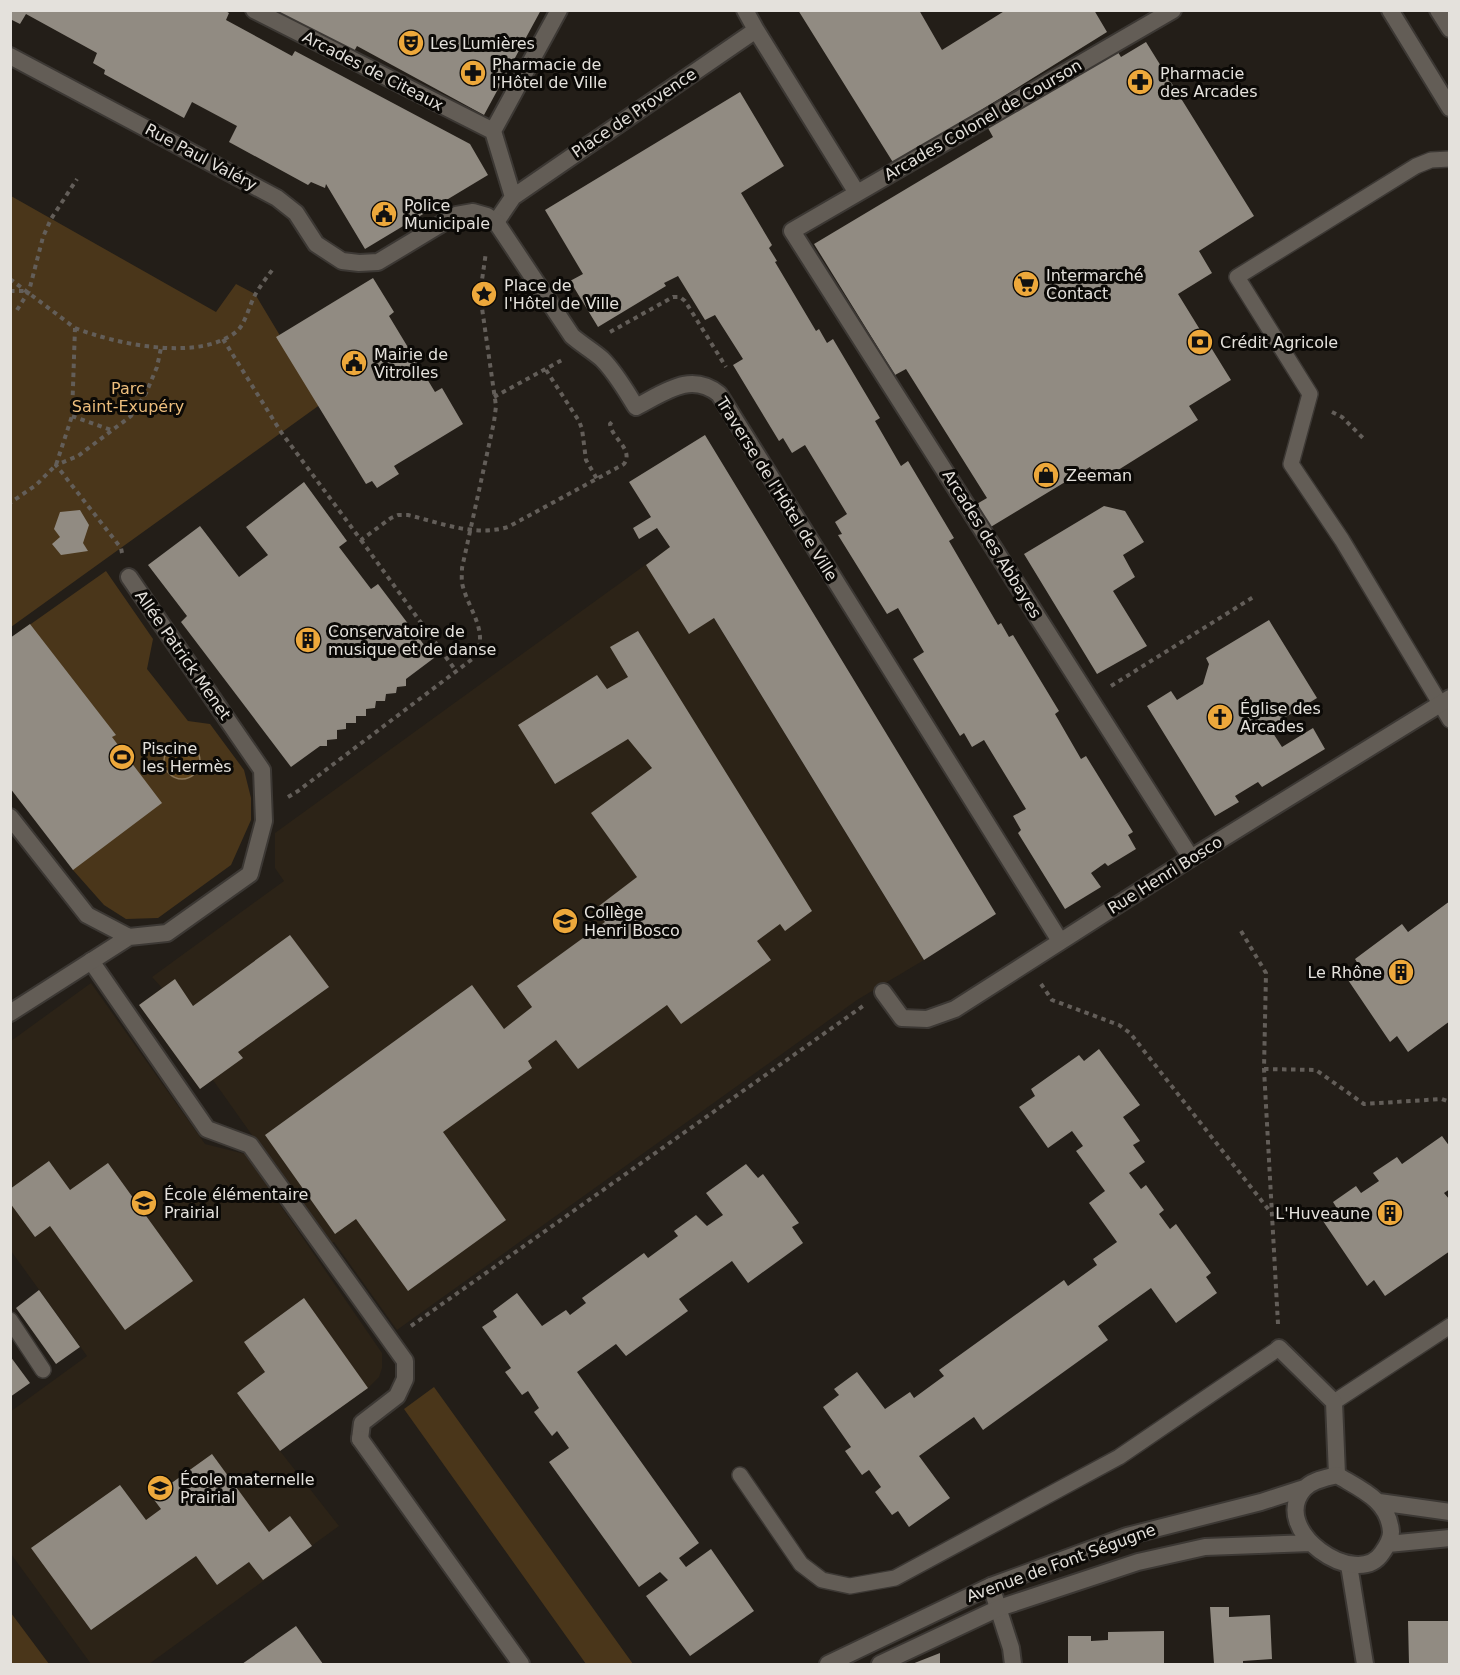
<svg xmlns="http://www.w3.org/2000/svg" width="1460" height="1675" viewBox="0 0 1460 1675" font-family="'DejaVu Sans',sans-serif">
	<rect width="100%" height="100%" fill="#231e18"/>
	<path fill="#2c2317" d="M670,547l254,413 -67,40 -460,330 -63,-88 -5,2 -116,-164 -13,9 -61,-84 23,-17 -10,-11 132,-96 -9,-13v-35z
		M91,983l114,161 40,10 137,199v15l-3,9 -11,11 -88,63 59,75 -190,138h-58l-80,-110 -1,-142 77,-56 -76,-105v-210z"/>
	<path fill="#4a361a" d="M11,196l205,116 20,-28 19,10 66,110 -310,223z
		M106,571l47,68 -6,30 41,52 22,3 34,46 7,28v22l-20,45 -73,53 -32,1 -22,-14 -31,-35 -61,-129 -1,-103z
		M434,1387l199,277h-47l-182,-255z
		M11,1613l38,51h-38z"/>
	<path fill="#63471e" stroke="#8a7557" stroke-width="1.5" d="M164 761a18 18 0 1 1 36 0a18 18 0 1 1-36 0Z"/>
	<path fill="#918b82" d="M10,10h214l5,3 -3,7 66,36 3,-5 175,93 18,31 -123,74 -39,-65 -1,4 -14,-6 -3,3 -79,-43 8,-16 -45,-24 -8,16 -80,-44 1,-4 -12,-7 4,-10 -71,-39 -6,10 -10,-5z
		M265,10h276l-57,105 -127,-69 -6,11z
		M798,10h121l23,40 64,-40h88l13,22 -213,132z
		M1146,42l108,174 -55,35 13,22 -34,21 53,86 -42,26 9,14 -99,62 -9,-15 -101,61 -14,-23 12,-7 -81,-129 -11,6 -81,-131 179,-107 -5,-9 128,-79 5,8z
		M740,92l44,74 -43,27 31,52 -3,3 8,13 -2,1 41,69 3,-2 8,14 6,-4 47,79 -5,3 26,45 7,-5 46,77 -5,3 49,84 3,-2 8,14 4,-2 46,76 -4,3 26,45 5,-3 47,76 -5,3 8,14 -28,17 -3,-3 -14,10 10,14 -36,22 -47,-76 3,-3 -8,-14 13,-7 -42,-69 -12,7 -8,-14 -4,3 -47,-77 11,-7 -26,-44 -11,6 -49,-79 4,-1 -7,-12 12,-8 -42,-69 -13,8 -9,-15 -4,3 -46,-76 10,-6 -28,-44 -10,5 -27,-44 -14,7 2,3 -68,41 -28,-46 13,-7 -38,-64z
		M373,278l21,34 -5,4 46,76 7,-4 21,36 -69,42 5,8 -22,14 -5,-7 -6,3 -90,-147z
		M705,435l291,479 -72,46 -210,-342 -25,16 -43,-69 24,-18 -13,-19 -18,11 -6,-11 18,-11 -22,-35z
		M304,482l43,59 -8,6 32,42 7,-5 56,74 -28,21v7l-9,1 -1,6 -10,1 -1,7h-9l-1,7 -9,1v7h-10v7h-10v6l-9,1v9l-10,1v6h-7l-29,21 -110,-145 6,-6 -39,-51 52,-39 39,51 29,-22 -22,-28z
		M1104,506l21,5 19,31 -21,13 12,22 -22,14 34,55 -50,28 -73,-120z
		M80,510l9,15 -6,18 5,8 -27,4 -9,-11 8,-7 -6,-8 6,-17z
		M1269,620l48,78 -48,29 13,20 31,-19 12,21 -63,38 -4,-5 -23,14 4,6 -24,14 -68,-110 24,-15 6,9 26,-16 6,-20 -3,-6z
		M30,624l86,111 -4,2 50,66 -89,67 -63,-82v-45l2,-2 -2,-2v-101z
		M638,631l174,280 -27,20 -5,-7 -23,17 14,19 -90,64 -14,-19 -89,64 -22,-29 -28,21 4,7 -89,64 63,88 -98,71 -52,-72 -21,15 -70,-99 207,-150 32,44 28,-22 -15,-21 88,-64 -10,-13 42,-32 -46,-64 61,-45 -24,-29 -73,45 -37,-59 79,-50 10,14 21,-12 -18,-30z
		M1450,901v120l-42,31 -11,-16 -7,6 -44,-65 14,-10 -5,-8 47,-35 6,8z
		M290,935l39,52 -91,65 5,6 -43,31 -61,-84 36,-26 18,27z
		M1099,1049l41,56 -17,12 17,24 -7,4 12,17 -16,11 12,16 5,-4 18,25 -5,4 11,15 6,-5 35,49 -5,4 11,16 -41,30 -25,-35 -53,38 10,14 -125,90 -9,-13 -55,39 31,42 -41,29 -11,-16 -6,4 -17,-23 6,-5 -12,-17 -7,5 -17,-24 6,-4 -28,-40 16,-12 -5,-6 23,-17 28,37 25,-17 4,6 30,-22 -5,-6 125,-90 4,6 29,-21 -4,-6 24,-17 -28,-39 16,-12 -29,-40 7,-5 -11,-15 -24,17 -29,-41 16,-11 -4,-7 48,-34 5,6z
		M1442,1136l8,11v42l-6,4 6,7v51l-65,45 -11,-16 -7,6 -44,-65 15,-11 -5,-8 23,-16 5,7 18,-12 -6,-8 24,-16 5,7z
		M49,1161l21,29 38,-27 85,118 -68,49 -75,-104 -15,11 -25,-34v-14z
		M746,1164l12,14 5,-4 36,49 -7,4 11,16 -55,40 -16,-22 -53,38 9,12 -62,45 -10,-12 -39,28 122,171 -20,15 7,9 25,-18 43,62 -64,45 -44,-60 22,-16 -8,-8 -21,15 -90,-125 20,-14 -12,-17 -5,5 -18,-24 5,-4 -11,-17 -6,4 -17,-23 6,-4 -29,-41 15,-10 -4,-6 24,-18 25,33 24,-16 4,5 16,-12 -4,-5 62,-45 4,5 30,-22 -4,-5 22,-16 11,11 16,-11 -17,-22z
		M39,1290l41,57 -24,17 -40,-56z
		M304,1298l64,90 -88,63 -43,-58 28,-21 -21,-30z
		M10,1356l20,27 -20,14z
		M212,1454l57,78 21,-16 22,30 -49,34 -14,-18 -32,23 -21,-29 -105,74 -60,-82 89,-63 26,35 15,-11 -9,-12z
		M1210,1607h19v10l41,-2 2,44 -29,2v3h-29z
		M1408,1621h42v43h-41z
		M296,1626l27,38h-81z
		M1164,1631v33h-96v-28h23v5l17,-1v-8z
		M940,1653v11h-28z"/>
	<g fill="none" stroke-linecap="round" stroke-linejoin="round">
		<g stroke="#3c3834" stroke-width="18">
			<path id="service" d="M1450,159l-19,1 -15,6 -179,111 73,117 -19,70 51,76 108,180
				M10,1320l33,50
				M1334,1402l116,-76
				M740,1475l61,89 21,16 28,6 45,-8 224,-121 160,-109"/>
		</g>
		<g stroke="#3c3834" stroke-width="20">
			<path id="pedestrian" d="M254,10l239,121
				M745,10l11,20
				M1173,10l-381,221 399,627
				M513,197l243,-167 101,163
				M496,222l17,-25 -20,-66 66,-121
				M91,961l116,168 43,16 155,216v18l-8,17 -35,27 -2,16"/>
		</g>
		<g stroke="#3c3834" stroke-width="20">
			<path id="minor" d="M10,56l267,142 19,15 20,31 26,17 17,2 19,-1 78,-47 17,-3 14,4 9,6 76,114c9,8 21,15 30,23 14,14 24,32 34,48 28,-14 54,-36 83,-13l341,547
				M10,817l77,98 42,22
				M883,992l19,26 25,1 28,-10 236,-151 259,-160
				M10,1013l119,-76 38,-4 83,-59 14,-53 -2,-51 -133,-193
				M1279,1348l55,54 3,73
				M360,1439l161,225
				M1349,1565l16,99
				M991,1586l20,62 2,16"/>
		</g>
		<g stroke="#3c3834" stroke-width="20">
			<path id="tertiary" d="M1337,1475c23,14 52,25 54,57 0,8 -4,14 -9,21 -25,38 -114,-23 -78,-64 8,-9 22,-11 33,-14z
				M1379,1502l71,10
				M1388,1544l62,-6
				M828,1664l163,-78 136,-50 134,-34 43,-14
				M880,1664l119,-56 139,-46 67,-15 106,-4"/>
		</g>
		<g stroke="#3c3834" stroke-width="20">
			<path id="secondary" d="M1390,10l60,98
				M1438,10l12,19"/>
		</g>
		<path stroke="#635e59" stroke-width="4" stroke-dasharray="4.5 4.5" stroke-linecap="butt" d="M10,279l65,49 -3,88 -16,49 -20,20 -26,18
			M10,291h18
			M17,310l12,-19 14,-54 8,-18 26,-40
			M75,328c41,16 123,34 161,4 9,-7 13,-26 19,-37 5,-9 12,-18 18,-26
			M610,332l63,-35h7l5,4 41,66
			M223,339l58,93 80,108 30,-22 7,-3h10c33,8 67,22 100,12l116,-63c10,-15 -12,-25 -14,-40l5,-5
			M546,370l33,51 3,8 4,31 11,19
			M494,397l68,-37
			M1332,412l10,5 21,21
			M72,416l39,14
			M361,540l95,131
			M122,553l-1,-5 -65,-83 22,-9 53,-40 15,-23 11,-26 4,-19
			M1111,686l144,-90
			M288,797l10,-6 177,-134c14,-25 -5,-45 -12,-70 -2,-6 -1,-13 -1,-19l32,-146 2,-16 -16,-112 6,-42
			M1241,931l25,42 -2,96 14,255
			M1041,984l11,16 67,25 11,8 142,181
			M1264,1069l52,1 48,34 78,-5 8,3
			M411,1326l452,-320"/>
		<use href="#service" stroke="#635d56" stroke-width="15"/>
		<use href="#pedestrian" stroke="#635d56" stroke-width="16"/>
		<use href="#minor" stroke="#635d56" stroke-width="16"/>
		<use href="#tertiary" stroke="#635d56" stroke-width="16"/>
		<use href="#secondary" stroke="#635d56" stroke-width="16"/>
	</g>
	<defs>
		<g id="theatre-disc" transform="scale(1.35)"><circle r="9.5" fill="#eda83b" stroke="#0b0906"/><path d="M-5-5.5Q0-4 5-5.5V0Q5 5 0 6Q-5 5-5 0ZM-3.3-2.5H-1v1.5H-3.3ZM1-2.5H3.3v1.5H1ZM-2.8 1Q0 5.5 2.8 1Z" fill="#111"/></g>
		<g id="pharmacy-disc" transform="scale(1.35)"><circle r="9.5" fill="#eda83b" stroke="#0b0906"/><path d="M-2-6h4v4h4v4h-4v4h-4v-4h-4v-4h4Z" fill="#111"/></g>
		<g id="civic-disc" transform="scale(1.35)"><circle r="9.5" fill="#eda83b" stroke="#0b0906"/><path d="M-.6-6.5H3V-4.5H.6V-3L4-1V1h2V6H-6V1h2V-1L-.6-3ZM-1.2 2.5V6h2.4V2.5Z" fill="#111"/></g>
		<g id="supermarket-disc" transform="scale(1.35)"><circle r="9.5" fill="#eda83b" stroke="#0b0906"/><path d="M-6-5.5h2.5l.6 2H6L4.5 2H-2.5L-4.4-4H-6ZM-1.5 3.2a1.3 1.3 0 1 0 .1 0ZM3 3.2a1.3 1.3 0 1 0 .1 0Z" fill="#111"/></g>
		<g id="sight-disc" transform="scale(1.35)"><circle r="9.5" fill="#eda83b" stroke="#0b0906"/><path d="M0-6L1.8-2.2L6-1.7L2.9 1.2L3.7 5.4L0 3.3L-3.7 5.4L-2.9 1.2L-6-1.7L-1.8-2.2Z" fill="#111"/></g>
		<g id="bank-disc" transform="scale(1.35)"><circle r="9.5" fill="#eda83b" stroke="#0b0906"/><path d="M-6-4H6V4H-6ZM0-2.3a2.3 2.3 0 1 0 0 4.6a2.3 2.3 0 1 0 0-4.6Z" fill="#111"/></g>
		<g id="shop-disc" transform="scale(1.35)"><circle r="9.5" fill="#eda83b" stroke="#0b0906"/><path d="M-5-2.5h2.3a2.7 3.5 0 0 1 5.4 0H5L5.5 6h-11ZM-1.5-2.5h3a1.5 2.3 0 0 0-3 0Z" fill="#111"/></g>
		<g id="building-disc" transform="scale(1.35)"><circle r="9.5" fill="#eda83b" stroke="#0b0906"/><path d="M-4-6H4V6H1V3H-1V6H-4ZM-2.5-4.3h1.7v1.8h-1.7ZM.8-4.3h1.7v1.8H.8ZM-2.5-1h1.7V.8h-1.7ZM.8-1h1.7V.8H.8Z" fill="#111"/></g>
		<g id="church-disc" transform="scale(1.35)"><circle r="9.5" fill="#eda83b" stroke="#0b0906"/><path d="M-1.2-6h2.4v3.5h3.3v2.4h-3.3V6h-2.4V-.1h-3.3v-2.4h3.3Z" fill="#111"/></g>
		<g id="stadium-disc" transform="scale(1.35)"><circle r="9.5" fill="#eda83b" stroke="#0b0906"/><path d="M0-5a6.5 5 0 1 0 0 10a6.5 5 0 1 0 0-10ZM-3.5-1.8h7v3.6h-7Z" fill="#111"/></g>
		<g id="school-disc" transform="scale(1.35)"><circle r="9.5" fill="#eda83b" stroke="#0b0906"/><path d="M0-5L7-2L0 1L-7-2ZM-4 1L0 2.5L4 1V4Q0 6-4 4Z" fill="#111"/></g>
	</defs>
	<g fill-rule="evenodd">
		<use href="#theatre-disc" x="411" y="43"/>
		<use href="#pharmacy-disc" x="473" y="73"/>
		<use href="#pharmacy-disc" x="1140" y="82"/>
		<use href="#civic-disc" x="384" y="214"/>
		<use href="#supermarket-disc" x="1026" y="284"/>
		<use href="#sight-disc" x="484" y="294"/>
		<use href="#bank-disc" x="1200" y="342"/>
		<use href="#civic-disc" x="354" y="363"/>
		<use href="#shop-disc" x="1046" y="475"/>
		<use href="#building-disc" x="308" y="640"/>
		<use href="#church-disc" x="1220" y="717"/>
		<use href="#stadium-disc" x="122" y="757"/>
		<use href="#school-disc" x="565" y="921"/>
		<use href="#building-disc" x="1401" y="972"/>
		<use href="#school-disc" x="144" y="1203"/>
		<use href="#building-disc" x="1390" y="1213"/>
		<use href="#school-disc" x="160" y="1488"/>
	</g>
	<g text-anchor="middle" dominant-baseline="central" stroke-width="6" stroke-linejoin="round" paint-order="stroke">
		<g font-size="16" fill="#e4e1dc" stroke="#0b0906" text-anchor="start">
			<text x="430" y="43">Les Lumières</text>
			<text x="492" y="64">Pharmacie de<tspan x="492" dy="18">l'Hôtel de Ville</tspan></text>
			<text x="1160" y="73">Pharmacie<tspan x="1160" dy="18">des Arcades</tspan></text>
			<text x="404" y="205">Police<tspan x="404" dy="18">Municipale</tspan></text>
			<text x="1046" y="275">Intermarché<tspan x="1046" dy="18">Contact</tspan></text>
			<text x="504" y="285">Place de<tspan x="504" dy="18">l'Hôtel de Ville</tspan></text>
			<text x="1220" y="342">Crédit Agricole</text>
			<text x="374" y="354">Mairie de<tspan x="374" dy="18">Vitrolles</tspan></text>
			<text x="1066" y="475">Zeeman</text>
			<text x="328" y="631">Conservatoire de<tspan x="328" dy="18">musique et de danse</tspan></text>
			<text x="1240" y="708">Église des<tspan x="1240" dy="18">Arcades</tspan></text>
			<text x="142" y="748">Piscine<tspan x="142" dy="18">les Hermès</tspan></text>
			<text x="584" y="912">Collège<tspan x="584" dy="18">Henri Bosco</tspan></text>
			<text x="1382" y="972" text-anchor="end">Le Rhône</text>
			<text x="164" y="1194">École élémentaire<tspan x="164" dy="18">Prairial</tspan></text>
			<text x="1370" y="1213" text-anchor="end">L'Huveaune</text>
			<text x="180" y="1479">École maternelle<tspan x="180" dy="18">Prairial</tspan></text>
		</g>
		<g font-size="16" fill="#e4e1dc" stroke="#0b0906">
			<text transform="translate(373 71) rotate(27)">Arcades de Citeaux</text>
			<text transform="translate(634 113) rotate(-34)">Place de Provence</text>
			<text transform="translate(983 120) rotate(-30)">Arcades Colonel de Courson</text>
			<text transform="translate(201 157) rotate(28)">Rue Paul Valéry</text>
			<text transform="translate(777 489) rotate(58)">Traverse de l'Hôtel de Ville</text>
			<text transform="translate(992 544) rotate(58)">Arcades des Abbayes</text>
			<text transform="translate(183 655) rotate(55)">Allée Patrick Menet</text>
			<text transform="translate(1165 875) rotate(-32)">Rue Henri Bosco</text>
			<text transform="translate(1061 1563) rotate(-20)">Avenue de Font Ségugne</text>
		</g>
		<g font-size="16" fill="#edbe7d" stroke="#0b0906">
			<text x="128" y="388">Parc<tspan x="128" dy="18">Saint-Exupéry</tspan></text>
		</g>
	</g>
	<rect width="1460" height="1675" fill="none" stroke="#e4e1dc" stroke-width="24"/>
</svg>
